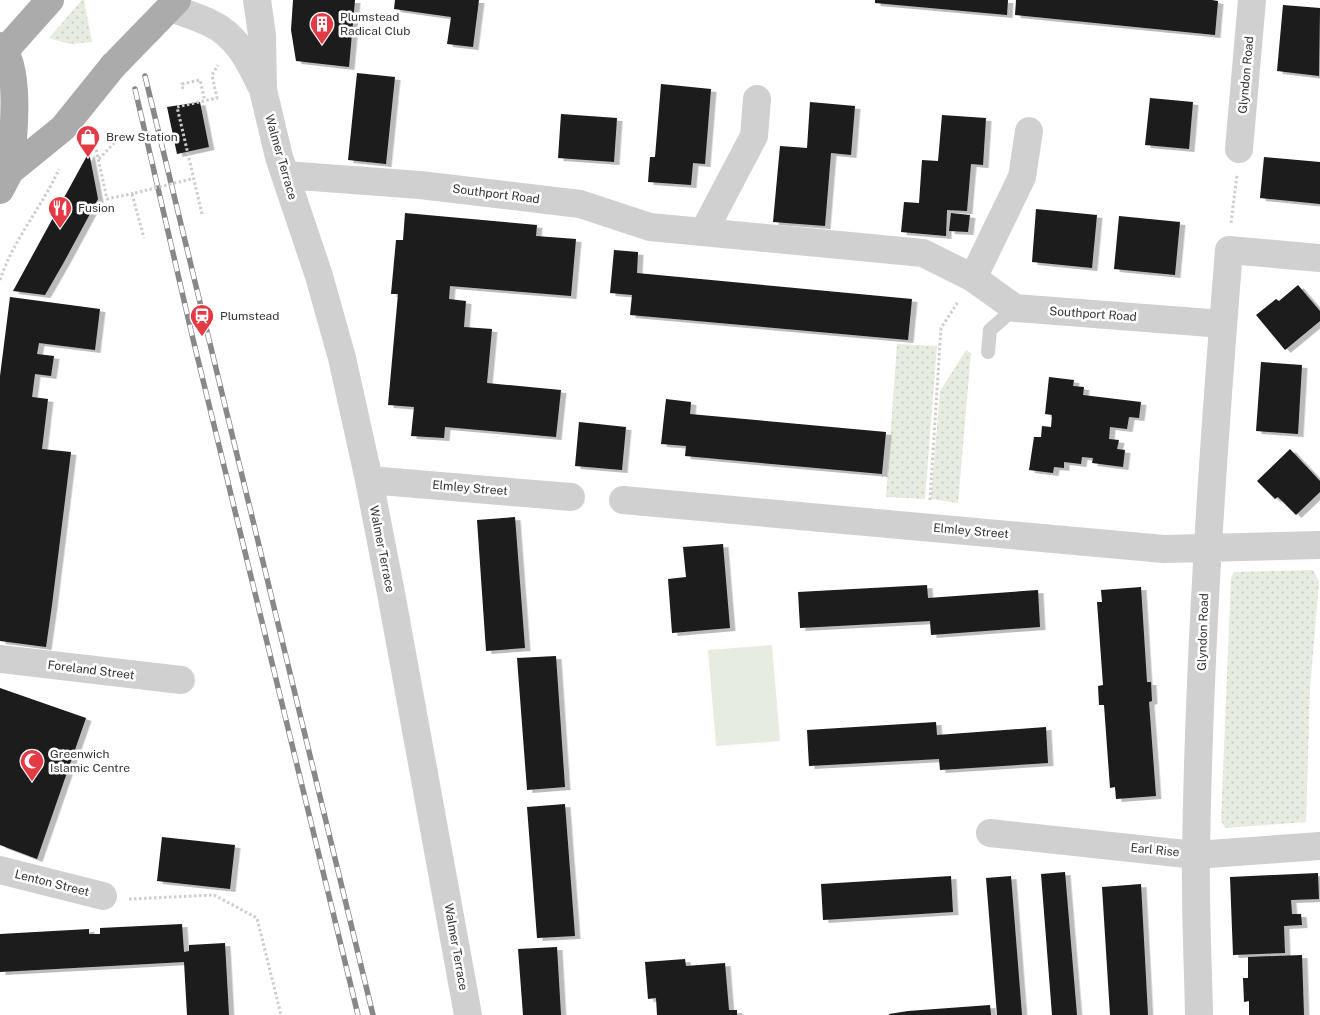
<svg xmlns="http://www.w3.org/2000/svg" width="1320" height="1015" viewBox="0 0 1320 1015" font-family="'Public Sans',sans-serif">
	<defs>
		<pattern id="grass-dots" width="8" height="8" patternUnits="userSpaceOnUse" patternTransform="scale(1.25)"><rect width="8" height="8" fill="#e6ecdf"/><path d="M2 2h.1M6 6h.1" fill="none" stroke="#c6cbc0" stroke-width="1.8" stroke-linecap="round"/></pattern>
		<filter id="shadow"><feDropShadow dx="5.5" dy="3" stdDeviation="0" flood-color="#0004"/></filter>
	</defs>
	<rect width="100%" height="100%" fill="#fff"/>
	<path fill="url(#grass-dots)" d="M82,0h2l8,42 -22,2 -21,-6z
		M897,344l40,2 -12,153 -39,-2z
		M966,350l5,3 -13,150 -27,-4 9,-108z
		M1313,570l6,12 -9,107 -4,133 -81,6 -4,-8 10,-242 3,-6z"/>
	<path fill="#e6ecdf" d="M772,645l8,96 -64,5 -8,-96z"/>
	<path fill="#1a1a1a" filter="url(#shadow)" d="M293,0h62l-6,67 -53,-6 -5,-31z
		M395,0h84l-6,47 -26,-3 4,-27 -57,-8z
		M875,0h133l-1,15 -132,-12z
		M1016,0h196l6,1 -3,34 -200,-20z
		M1283,5l37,3 -1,68 -42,-5z
		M357,73l38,4 -9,87 -38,-4z
		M661,84l50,5 -6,75 -12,-1 -2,22 -43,-3 2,-25h5z
		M1150,98l43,4 -4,47 -44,-4z
		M200,102l9,45 -32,7 -10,-47z
		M810,102l45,4 -4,49 -20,-2 -6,73 -52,-4 7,-76 27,2z
		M561,114l56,4 -3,44 -56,-4z
		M942,115l44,3 -3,47 -12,-1 -4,47 -20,-1 -1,26 -45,-4 3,-30 15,1 3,-43 16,1z
		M89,152l9,47 -34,63 -19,33 -32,-4z
		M1264,157l56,5v42l-60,-6z
		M1036,209l61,6 -5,53 -60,-6z
		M405,213l132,12 -1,11 40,3 -5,57 -121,-10 -1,13 17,2 -2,26 28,2 -5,54 74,7 -5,47 -111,-10 -1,11 -33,-2 3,-29 -26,-2 10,-111h-7l5,-54h7z
		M951,213l19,2 -2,17 -19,-1z
		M1119,216l61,6 -5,53 -61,-6z
		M614,250l24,2 -1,21 275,26 -4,41 -278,-25 2,-20 -22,-2z
		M1298,285l22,26v10l-35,29 -29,-35 20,-16 3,2z
		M10,297l90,12 -5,41 -56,-7 -2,11 17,2 -3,20 -16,-2 -3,23 16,2 -6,50 29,3 -19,153 -6,42 -46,-6v-265z
		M1261,362l41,3 -4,69 -42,-3z
		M1049,377l25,3 -1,6 11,1 -1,8 58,7 -2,16 -10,-1 -2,12 -17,-2 -1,12 10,1 -2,9 8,1 -2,17 -31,-4 1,-5 -11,-1 -1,7 -17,-2v6l-10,-1 -1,6 -24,-3 5,-33h7l1,-11 9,1 1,-12 -7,-1z
		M666,399l25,3 -1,12 196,18 -4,42 -197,-18 1,-10 -25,-2z
		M579,422l47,5 -4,43 -47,-4z
		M1290,449l30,32v11l-24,23 -18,-18 -3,2 -18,-18z
		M515,517l10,131 -39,3 -9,-131z
		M723,544l7,84 -58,5 -4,-54 18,-2 -3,-30z
		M927,585l1,13 110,-8 2,37 -109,8 -1,-14 -130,7 -2,-36z
		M1141,587l6,95h4l1,19 -3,1 7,94 -40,3 -1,-12 -5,1 -6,-83h-5l-1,-19 5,-1 -6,-83h5l-1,-12z
		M556,656l9,131 -38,3 -10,-132z
		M0,688l86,30 -49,141 -37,-14z
		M936,722l1,13 109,-8 2,36 -108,7 -1,-11 -130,7 -2,-36z
		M565,804l10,132 -38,2 -10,-131z
		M162,837l73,8 -5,44 -73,-8z
		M1065,872l12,143h-25l-11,-141z
		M1318,873l1,26 -28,1 1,14h9l1,11 -18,1 1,27 -52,2 -3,-78z
		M951,876l2,36 -130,8 -2,-36z
		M1011,876l11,139h-25l-11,-137z
		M1141,884l7,131h-38l-8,-128z
		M182,924l2,28 5,-1v-6l36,-2 4,72h-42l-3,-53 -184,10v-38l89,-5v5h11v-6z
		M557,947l4,68h-38l-5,-66z
		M1302,955l2,60h-55v-14l-5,1 -1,-24h5v-21z
		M685,959l1,7 39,-3 4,47h8v5h-80l-1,-17 -8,1 -3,-37z
		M990,1005l1,10h-102v-1l19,-3z"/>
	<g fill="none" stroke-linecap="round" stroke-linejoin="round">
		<path stroke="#cdcdcd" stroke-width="3" stroke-dasharray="2.5 2.5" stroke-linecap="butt" d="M183,89l-1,-5 18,-4 5,21
			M93,135l14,64 28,-6
			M99,159l15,-16
			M132,194l12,44
			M202,214l-25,-107 40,-9 -5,-23 6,-10
			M1231,223l6,-48
			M0,280c13,-40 42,-73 59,-111
			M930,500l11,-172 17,-26
			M129,899l85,-4 43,23 24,97"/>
		<path stroke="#d0d0d0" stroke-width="14" d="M988,352l2,-22 25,-22"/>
		<path stroke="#d0d0d0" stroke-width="28" d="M257,0l5,35 1,55 16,67 40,119 23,82 27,122 22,113 77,422
			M171,8c13,5 27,9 39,15 26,12 39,37 50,61
			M1239,149l13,-149
			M285,175l135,10 160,19 70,23 273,26 50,25 42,30 208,16
			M704,231l50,-95 3,-37
			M973,278l49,-101 7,-46
			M369,480l202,17
			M623,500l541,49 156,-4
			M0,659l181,21
			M990,833l205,22 125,-9
			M0,870l103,26
			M1199,1015c-1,-54 -4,-108 -3,-162 3,-201 17,-402 33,-603l91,8"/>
		<path stroke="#ababab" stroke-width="28" d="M149,29l28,-29
			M0,46c22,18 13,97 10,125
			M0,56l50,-56
			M0,190l10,-19 53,-43 50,-62"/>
		<g stroke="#888" stroke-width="5.5">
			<path id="rail" d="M145,76l228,939
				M135,89l57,246 166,680"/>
		</g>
		<use href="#rail" stroke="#fff" stroke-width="4" stroke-dasharray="11" stroke-linecap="butt"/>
		<path stroke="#cdcdcd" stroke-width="3" stroke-dasharray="2.5 2.5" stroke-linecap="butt" d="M135,193l56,-14"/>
		<path stroke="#ababab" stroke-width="28" d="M113,66l36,-37"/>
	</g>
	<defs>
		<g id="building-pin" transform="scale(1.25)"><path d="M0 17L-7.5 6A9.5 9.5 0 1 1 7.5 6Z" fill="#e63946" stroke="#fff"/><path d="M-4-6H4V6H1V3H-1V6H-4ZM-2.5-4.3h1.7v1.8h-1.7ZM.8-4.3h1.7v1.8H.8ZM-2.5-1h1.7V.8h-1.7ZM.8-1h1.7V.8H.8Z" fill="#fff"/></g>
		<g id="shop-pin" transform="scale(1.25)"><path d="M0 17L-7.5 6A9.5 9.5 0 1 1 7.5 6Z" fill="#e63946" stroke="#fff"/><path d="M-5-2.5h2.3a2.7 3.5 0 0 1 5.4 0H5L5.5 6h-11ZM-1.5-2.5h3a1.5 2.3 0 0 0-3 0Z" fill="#fff"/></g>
		<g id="restaurant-pin" transform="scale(1.25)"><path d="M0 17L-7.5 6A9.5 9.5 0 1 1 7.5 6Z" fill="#e63946" stroke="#fff"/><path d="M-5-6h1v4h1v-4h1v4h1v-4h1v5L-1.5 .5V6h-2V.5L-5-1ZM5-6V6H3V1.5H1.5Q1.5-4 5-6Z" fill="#fff"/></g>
		<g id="station-pin" transform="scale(1.25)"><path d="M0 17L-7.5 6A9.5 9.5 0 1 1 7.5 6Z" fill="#e63946" stroke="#fff"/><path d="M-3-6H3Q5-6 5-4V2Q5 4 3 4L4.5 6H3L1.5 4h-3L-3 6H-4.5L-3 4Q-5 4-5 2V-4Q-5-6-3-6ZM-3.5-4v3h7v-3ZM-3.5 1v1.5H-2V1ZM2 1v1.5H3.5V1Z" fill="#fff"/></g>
		<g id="mosque-pin" transform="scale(1.25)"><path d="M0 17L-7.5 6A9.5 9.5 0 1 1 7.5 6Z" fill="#e63946" stroke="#fff"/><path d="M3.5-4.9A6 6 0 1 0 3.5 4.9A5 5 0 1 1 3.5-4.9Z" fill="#fff"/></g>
	</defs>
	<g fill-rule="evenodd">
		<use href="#building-pin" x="322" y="24"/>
		<use href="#shop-pin" x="88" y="137"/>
		<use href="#restaurant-pin" x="60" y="208"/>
		<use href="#station-pin" x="202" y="316"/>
		<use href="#mosque-pin" x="32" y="761"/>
	</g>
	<g text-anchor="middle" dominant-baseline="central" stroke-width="5" stroke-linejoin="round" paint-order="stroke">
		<g font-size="12" fill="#333" stroke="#fff" text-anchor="start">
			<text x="340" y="17">Plumstead<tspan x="340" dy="14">Radical Club</tspan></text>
			<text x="106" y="137">Brew Station</text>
			<text x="78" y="208">Fusion</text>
			<text x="220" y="316">Plumstead</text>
			<text x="50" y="754">Greenwich<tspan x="50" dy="14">Islamic Centre</tspan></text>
		</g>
		<g font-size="12" fill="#333" stroke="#fff">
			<text transform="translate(1246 75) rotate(-85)">Glyndon Road</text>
			<text transform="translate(281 157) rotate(74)">Walmer Terrace</text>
			<text transform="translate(496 194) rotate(7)">Southport Road</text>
			<text transform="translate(1093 314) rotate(4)">Southport Road</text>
			<text transform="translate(470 488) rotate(5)">Elmley Street</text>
			<text transform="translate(971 531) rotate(5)">Elmley Street</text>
			<text transform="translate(382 549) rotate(79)">Walmer Terrace</text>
			<text transform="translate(1203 632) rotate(-88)">Glyndon Road</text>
			<text transform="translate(91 670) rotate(7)">Foreland Street</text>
			<text transform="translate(1155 850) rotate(6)">Earl Rise</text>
			<text transform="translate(52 883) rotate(14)">Lenton Street</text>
			<text transform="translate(456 947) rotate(80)">Walmer Terrace</text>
		</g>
	</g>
</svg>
